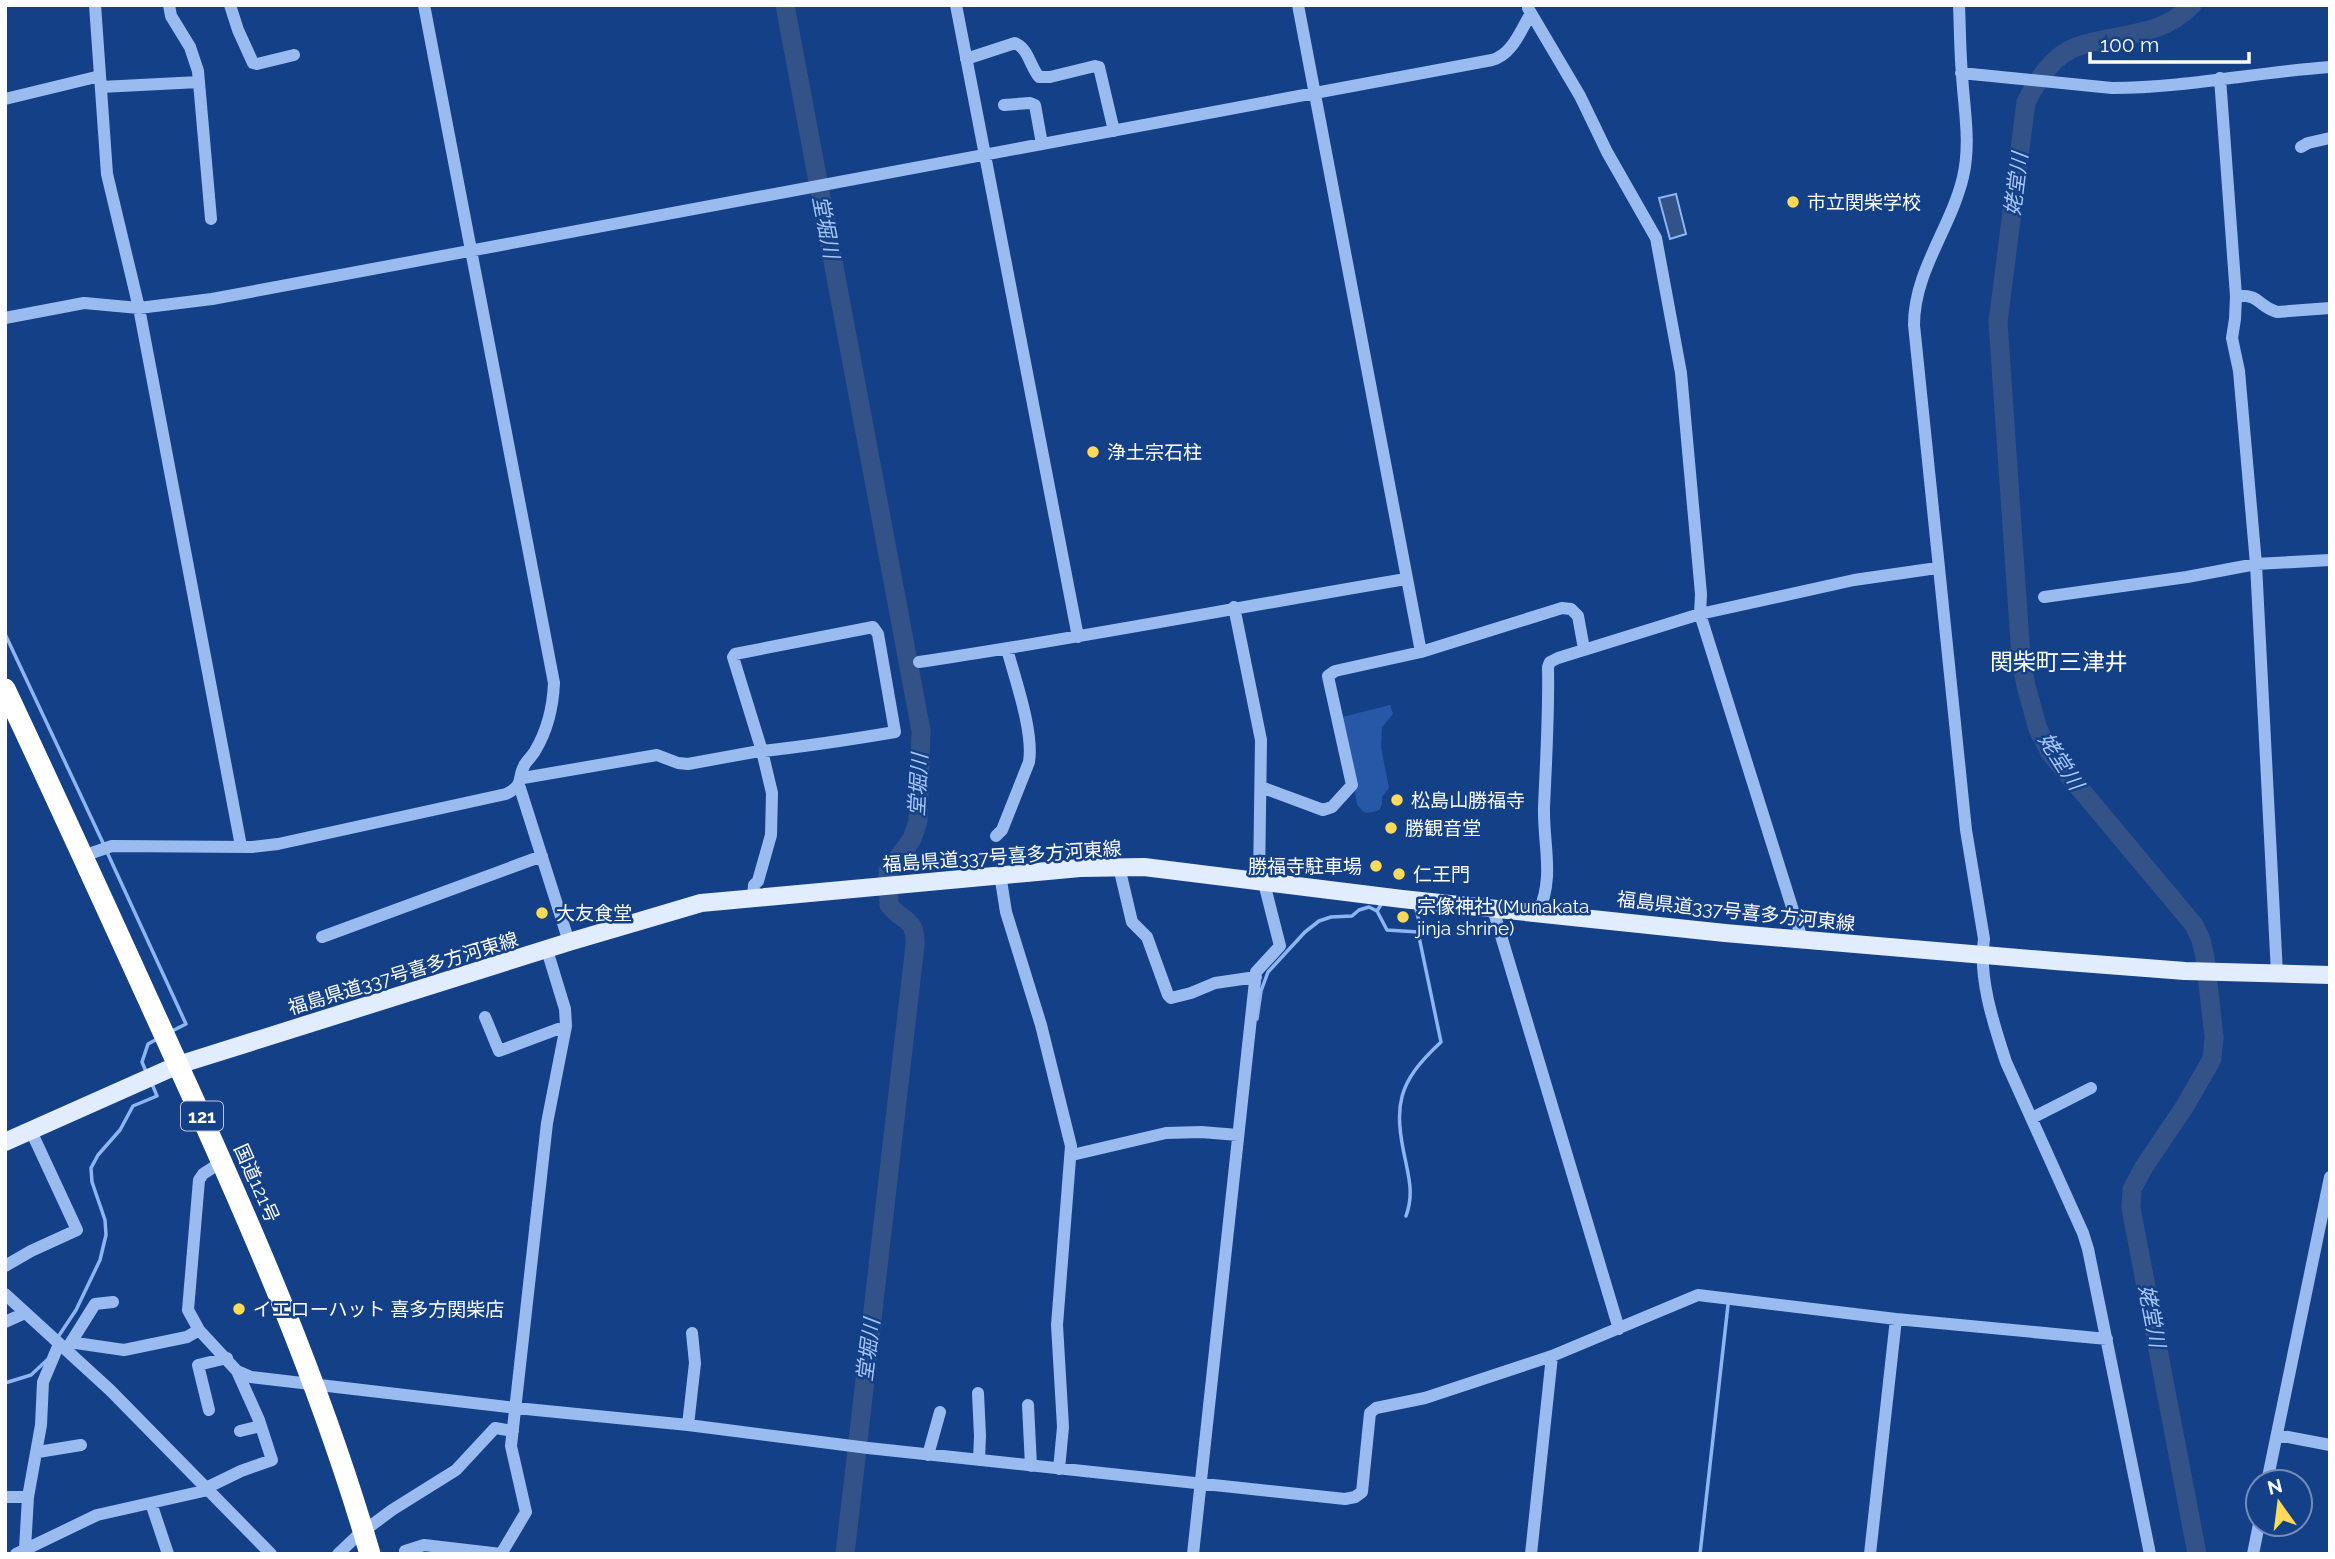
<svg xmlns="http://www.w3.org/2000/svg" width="2335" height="1559" viewBox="0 0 2335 1559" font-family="Raleway,'Noto Sans JP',sans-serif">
	<rect width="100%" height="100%" fill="#144088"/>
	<path fill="#2658a7" d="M1390,705l3,9 -11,13 -1,20 8,41 -7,9v7l-3,6c-12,4 -15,5 -22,-6l-15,-87z"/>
	<path fill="#325288" stroke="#8cb5f2" stroke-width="2" d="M1676,194l10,40 -16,5 -11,-41z"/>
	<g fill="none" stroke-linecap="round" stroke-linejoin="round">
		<path stroke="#8cb5f2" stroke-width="3.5" d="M5,634l99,211
			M107,852l79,172 -14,7
			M1377,911l5,-8
			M1257,1019l4,-28 7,-19 37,-40 14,-11 12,-4 21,-1 7,-6 10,-3 8,4 10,19 31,2 3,-3 -6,-24
			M147,1074l-5,-12 6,-18 11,-6
			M1406,1216c7,-19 4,-34 0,-53 -13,-58 -9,-80 35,-121l-23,-110
			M58,1337l18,-27 24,-50 6,-25 -1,-15 -13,-38 -1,-14 7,-13 22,-25 13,-24 24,-10 -5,-12
			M5,1383l26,-8 16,-15
			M1700,1554l28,-249"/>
		<path stroke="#325288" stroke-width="19" d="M785,5l136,726 -3,90 -6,18 -24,32 1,34c14,18 27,12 26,40l-70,609
			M2192,5c-33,34 -74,27 -116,42 -23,8 -39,34 -50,55l-28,220 23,335 5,29 12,43 13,25 143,171 7,15 4,17 9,80 -2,22 -27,47 -41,61 -12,22 -1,19 66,346"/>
		<path stroke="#9abbef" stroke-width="12" d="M95,5l12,169 32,134 102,538
			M169,5l2,11 19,31 8,24 13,148
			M230,5l8,25 15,33 4,1 37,-9
			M956,5l122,632
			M1298,5l123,647
			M1959,5c1,24 1,47 3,70 2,34 9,68 1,102 -12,51 -49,94 -49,148l52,505 18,109c-6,39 10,86 22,123l77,171 5,16 62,305
			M1528,8l52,88 27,56 49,86 25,135 20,221 -1,20 102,325
			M966,59l49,-16c13,5 15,23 24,34h11l45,-11 4,1 15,64
			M1961,73l151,15c73,0 145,-16 218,-21
			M2220,78l16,218 -1,23 -3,19 7,33 17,193 21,410
			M101,87l98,-5
			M5,99l95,-23
			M1004,105l26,-2 5,2 7,39
			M2301,147l7,-4 22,-5
			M2236,296c25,-2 21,10 41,16l53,-4
			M5,318l79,-15 55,5 73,-9 1280,-239c20,-5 29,-30 39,-47
			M2044,597l143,-20 69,-13 74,-4
			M1234,607l27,133 -2,142
			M919,662c163,-24 325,-56 487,-83
			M523,778l134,-23 21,8 10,1 66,-12c47,-5 94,-12 141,-20l-17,-98 -5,-7 -138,27 -2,3 29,94 10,42 -1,42 -13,46 -4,4 -1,13
			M1261,787l62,23 9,-3 20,-22 -23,-104 -1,-5 7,-5 86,-19 141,-44 9,1 7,7 6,33
			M517,788h3l49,154
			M996,836l6,-6 27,-68c5,-30 -14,-83 -22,-113
			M83,856l29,-10 140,1 26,-3 228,-50c20,-10 10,-15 19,-30 3,-4 7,-8 10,-13 12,-20 18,-45 19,-68l-130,-678
			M1119,867l13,55 15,15 21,58 3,3 20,-5 24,-10 41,-6
			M1000,874l6,38 35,113 30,121 -14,179 6,102 -4,42
			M1493,909l126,420
			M1538,913c17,-36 5,-68 6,-106 2,-46 5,-93 4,-140l2,-5 8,-4 142,-44 154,-34 83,-12
			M322,937l220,-81
			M485,1017l14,34 67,-25
			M2032,1118l59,-30
			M1072,1155l94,-22 35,-1 37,3
			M223,1161l-20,13 -4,6 -11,130 11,20 38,41 14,6 265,31 172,17 180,23 477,51 10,-2 7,-5 8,-79 6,-5 49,-10 127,-42 146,-61 198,24 211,20
			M5,1266l26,-15 46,-21 -46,-99
			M5,1294l105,96 161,164
			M5,1322l20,-9
			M70,1344l25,-40 18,-2
			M68,1349l2,-5 6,-1 48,7 63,-13 12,-7
			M978,1393l2,43 -1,24
			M1028,1405l3,61
			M209,1410l-11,-45 29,-7
			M688,1425l7,-62 -3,-30
			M240,1431l21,-5
			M2277,1435l53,10
			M38,1452l43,-7
			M928,1455l12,-43
			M2267,1482l63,-305
			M206,1488l35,-17 31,-11 -13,-40 -22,-49
			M5,1497h23
			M151,1503l17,51
			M25,1549l3,-52 13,-72 2,-43 16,-38
			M405,1551l19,-6 77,9
			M16,1554l81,-39 111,-25
			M338,1554l19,-18 35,-26 64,-40 39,-42 18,3
			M501,1554l25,-42 -15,-66 36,-323 19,-97 -1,-17 -18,-59
			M1193,1554l63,-582 24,-26 -16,-63
			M1531,1554l21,-198
			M1870,1554l26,-235
			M2253,1554l6,-30"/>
		<path stroke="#e2ecff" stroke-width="18" d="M5,1142l173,-77 391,-123 132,-39 379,-35 64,-1 258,32 323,34 330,28 130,10 145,4"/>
		<path stroke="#fff" stroke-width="21" d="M5,689c59,125 116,251 173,376 73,160 143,320 192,489"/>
	</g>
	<g fill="#ffd958" stroke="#144088" stroke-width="2.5">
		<circle cx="1793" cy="202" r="7"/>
		<circle cx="1093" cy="452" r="7"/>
		<circle cx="1397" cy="800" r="7"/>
		<circle cx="1391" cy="828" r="7"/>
		<circle cx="1376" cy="866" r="7"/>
		<circle cx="1399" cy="874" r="7"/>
		<circle cx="542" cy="913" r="7"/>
		<circle cx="1403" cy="917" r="7"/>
		<circle cx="239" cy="1309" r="7"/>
	</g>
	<g text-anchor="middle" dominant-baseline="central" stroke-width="5" stroke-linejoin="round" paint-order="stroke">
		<rect fill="#144088" stroke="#b8c6db" stroke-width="2" x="181" y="1101.5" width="42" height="29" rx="5"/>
		<g font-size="18" font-weight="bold" fill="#fff">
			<text x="202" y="1116">121</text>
		</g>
		<g font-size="19" fill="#fff" stroke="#144088" text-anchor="start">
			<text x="1807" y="202">市立関柴学校</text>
			<text x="1107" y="452">浄土宗石柱</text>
			<text x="1411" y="800">松島山勝福寺</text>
			<text x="1405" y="828">勝観音堂</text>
			<text x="1362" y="866" text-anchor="end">勝福寺駐車場</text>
			<text x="1413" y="874">仁王門</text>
			<text x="1417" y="906">宗像神社 (Munakata<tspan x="1417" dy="22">jinja shrine)</tspan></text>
			<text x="556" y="913">大友食堂</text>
			<text x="253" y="1309">イエローハット 喜多方関柴店</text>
		</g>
		<g font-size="19" fill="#fff" stroke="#144088">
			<text transform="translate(1002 856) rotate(-4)">福島県道337号喜多方河東線</text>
			<text transform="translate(1736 911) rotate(6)">福島県道337号喜多方河東線</text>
			<text transform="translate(403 973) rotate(-17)">福島県道337号喜多方河東線</text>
			<text transform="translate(257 1183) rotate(66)">国道121号</text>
		</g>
		<g font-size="21" font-style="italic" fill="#a6c6f7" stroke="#144088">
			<text transform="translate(2016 184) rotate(-83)">姥堂川</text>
			<text transform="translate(826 227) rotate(79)">堂堀川</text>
			<text transform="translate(2061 761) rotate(57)">姥堂川</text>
			<text transform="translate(918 785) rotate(-87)">堂堀川</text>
			<text transform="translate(2152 1316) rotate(79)">姥堂川</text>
			<text transform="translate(868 1350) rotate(-83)">堂堀川</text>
		</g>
		<g font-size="23" fill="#fff" stroke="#144088">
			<text x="2059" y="661">関柴町三津井</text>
		</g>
	</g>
	<rect width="2335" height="1559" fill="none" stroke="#ffffff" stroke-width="14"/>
	<g transform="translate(2279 1503) rotate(346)"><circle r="33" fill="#144088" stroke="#728cb8" stroke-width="2"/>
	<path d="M0-5L12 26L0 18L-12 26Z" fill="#ffd958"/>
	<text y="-10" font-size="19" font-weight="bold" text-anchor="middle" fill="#ffffff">N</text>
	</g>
	<path d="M2090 52v10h159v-10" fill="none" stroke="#ffffff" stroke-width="3.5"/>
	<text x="2100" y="52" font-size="21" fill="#ffffff" stroke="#144088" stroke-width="5" paint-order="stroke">100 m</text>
</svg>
